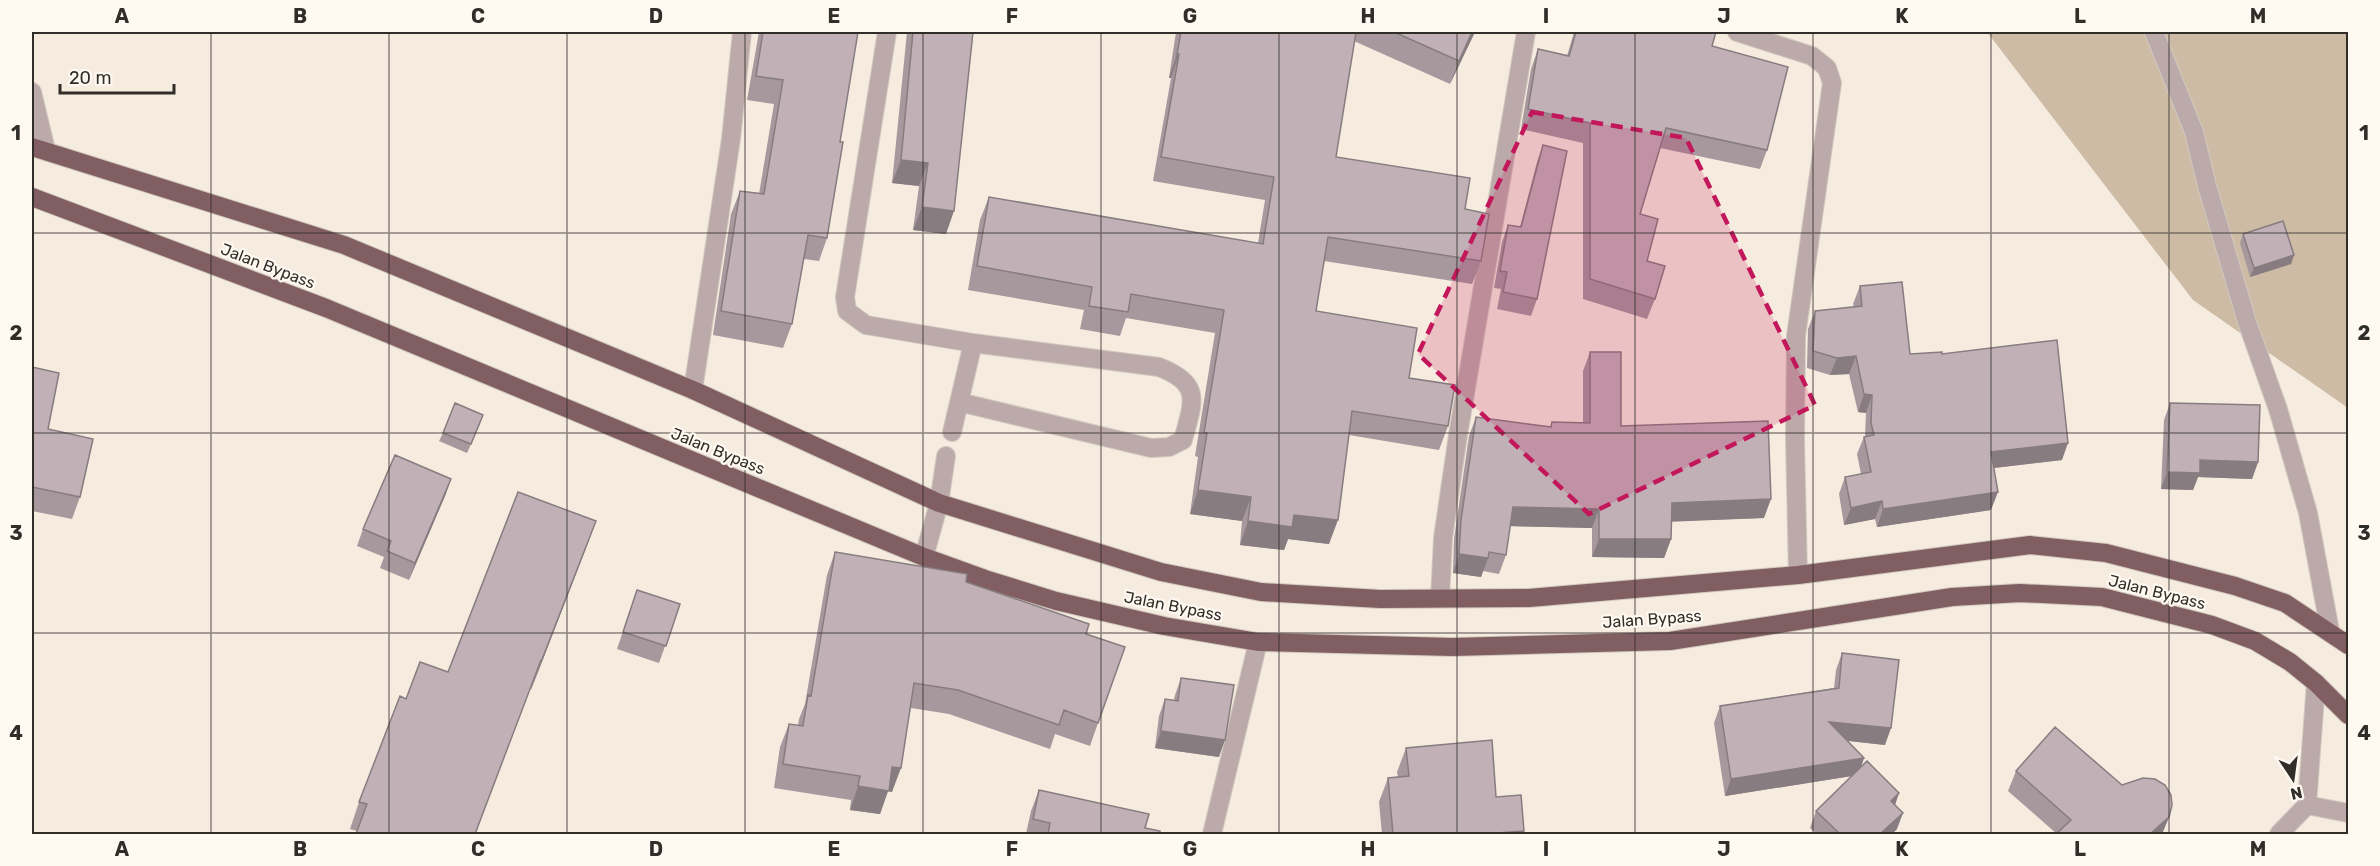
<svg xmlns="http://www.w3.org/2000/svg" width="2380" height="866" viewBox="0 0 2380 866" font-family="Rubik,sans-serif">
	<rect width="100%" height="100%" fill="#f5ebdf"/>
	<path fill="#cdbba6" d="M1987,32h361v376l-155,-108z"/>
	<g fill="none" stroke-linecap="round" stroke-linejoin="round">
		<g stroke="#d2c9be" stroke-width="20">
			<path id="minor" d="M887,32l-42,265 2,14 19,14 107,18 186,24c44,17 34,35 24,73l-14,7 -18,1 -192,-46
				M1737,32l75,24 15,12 5,15 -36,253 -1,103 3,136
				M2154,32l40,100 13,54 40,136 31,87 30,104 22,118
				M32,92l14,58
				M693,390l38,-251 11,-107
				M952,432l21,-89
				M924,557l15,-54 7,-47
				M1440,598l3,-60 15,-103 68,-403
				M2307,805l41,8
				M1212,834l46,-192
				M2279,834l28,-29 9,-122"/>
		</g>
		<g stroke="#d2c9be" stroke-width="20">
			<path id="highway" d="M32,147l312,98 349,145 246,113 222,69 100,20 119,7 149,-1 269,-23 232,-30 76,8 129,33 50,17 63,42
				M32,197l294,111 598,249 61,22 71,22 108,25 94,16 195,5 217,-6 282,-44 68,-4 82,4 110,28 43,16 35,21 26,21 32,32"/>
		</g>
		<use href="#minor" stroke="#bcaaab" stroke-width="18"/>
		<use href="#highway" stroke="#815e62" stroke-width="18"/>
	</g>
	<path fill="#a6989d" d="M759,32h99l-18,110 -13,96 -8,23 -15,-2 -12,65 -9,24 -70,-13 18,-121 9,-23 19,3 15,-90 -27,-4z
		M907,32h66l-27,202 -33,-4 6,-44 -27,-3z
		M1176,32h299l-25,52 -96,-43 -18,116 129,52 16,52 -9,23 -148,-23 -8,50 93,67 39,48 -9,24 -90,-15 -20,109 -41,-5 -4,11 -44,-5 2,-24 -52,-7 8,-57 -3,-1 20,-123 -89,-15 -6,18 -40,-7 4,-19 -116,-20 12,-70 9,-23 269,46 7,-43 -112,-19 18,-103h-2z
		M1574,32h142l-4,14 55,104 -7,19 -100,-21 -20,66 15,85 -8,20 -64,-20v-156l-62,-14 10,-60 7,-20 29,7z
		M1543,145l-6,154 -6,17 -34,-7 4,-20 -7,-1 8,-46 6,-17 12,2 17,-65z
		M2243,234l51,21 -3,9 -41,13 -10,-34z
		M1860,286l50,68h32l120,106 -68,8 -3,42 -114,17 -2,-8 -31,6 -5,-31 6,-17 16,-3 -4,-20 7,-17h1l1,-24 -8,-1 -9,-38 -19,1 -23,-7 1,-39 7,-18 39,-4 -1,-3z
		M1590,352l31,74 143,92 -93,3v18l-7,19 -72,-1v-29l-82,-2 -4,29 -7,19 -16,-3 -2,6 -28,-4 1,-34 15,-103 7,-19 74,10 2,-5 31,1v-52z
		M32,367l16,62 32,68 -8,22 -40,-8z
		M2170,403l88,59 -6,17 -54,-2 -5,13 -32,-1 3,-69z
		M480,424l-13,29 -28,-12 4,-8z
		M451,479l-6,17 -36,84 -29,-12 4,-11 -27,-11 6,-17z
		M586,548l-55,142v-3l-174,144 -7,-2 9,-27 47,-103 42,-27z
		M835,552l131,30 120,52 12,89 -8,23 -35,-12 -5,15 -101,-35 -38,-6 -19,84 -4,-1 -8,23 -30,-4 1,-10 -77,-12 6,-41 9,-23 9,1 1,-6 6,-15 22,-129z
		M637,590l43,14 -21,59 -42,-14z
		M1842,653l43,92 -37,-4 16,17 -3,9 38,26 -4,12 2,24 -5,5h-75l-7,-6 6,-17 36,-35 -127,20 -11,-73 6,-17 114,-18 2,-18z
		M1181,678l38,79 -64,-9 4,-32 6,-17 9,1 1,-5z
		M1406,748l90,49 27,37h-141l-3,-32 9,-24 10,-1 -1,-5z
		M2016,771l106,14 47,32 -7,17h-106h1l-49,-43z
		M1039,790l106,38 14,6h-133l5,-23z"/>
	<path fill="#877c7f" d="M1472,32h3l-25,52 9,-23z
		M1177,54h2l-8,24h-2z
		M901,160l27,3 -9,23 -27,-3z
		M922,207l32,4 -8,23 -33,-4z
		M2294,255l-3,9 -41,13 4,-9z
		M1856,356l-7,18 -19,1 7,-17z
		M1864,394l8,1 -6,18 -8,-1z
		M2068,443l-6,17 -77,9 6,-17z
		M2200,460l58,2 -6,17 -54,-2 -5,13 -32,-1 6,-17z
		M451,479l-6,17 -36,84 6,-17z
		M1198,490l53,7 -9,24 -52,-7z
		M1998,492l-7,18 -114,17 6,-18z
		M1771,499l-7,19 -99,4 7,-19z
		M1882,501l-7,18 -31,6 7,-17z
		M1513,507l86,2 -7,19 -85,-2z
		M1294,515l44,5 -9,24 -41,-5 -4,11 -44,-5 8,-24z
		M596,521l-10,27 -55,142 10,-28z
		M1599,539h72l-7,19 -72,-1z
		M1459,554l29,4 -7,19 -28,-4z
		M1829,722l62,6 -6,17 -62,-7z
		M1161,731l64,9 -6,17 -64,-9z
		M1864,758l-6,17 -133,21 6,-17z
		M892,767l9,1 -9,24 -4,-1 -8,23 -30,-4 8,-24z
		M1899,793l-6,17 -2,-9z
		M1903,813l-6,16 -5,5h-12z
		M2169,817l-7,17h-12z
		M1524,831l-1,3h-25v-1z"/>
	<path fill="#c1b1b6" stroke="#877c7f" stroke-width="1.5" d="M763,32h95l-18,110h3l-16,96 -19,-3 -16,89 -71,-13 19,-120 24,3 19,-114 -27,-4z
		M913,32h60l-19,179 -32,-4 6,-44 -27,-3z
		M1181,32h175l-20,125 134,21 -5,31 24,5 -8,47 -153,-24 -12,74 101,17 -8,50 46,7 -7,41 -96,-15 -14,109 -44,-5 -2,12 -44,-6 3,-24 -53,-7 9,-57h-3l20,-123 -93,-16 -3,18 -39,-6 3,-19 -115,-21 12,-69 274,47 11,-67 -113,-20 18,-103h-2z
		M1394,32h78l-13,29z
		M1576,32h140l-4,14 76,21 -21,83 -101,-22 -26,86 18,5 -11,42 18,5 -10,33 -65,-20v-156l-62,-14 10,-60 31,7z
		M1543,145l24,6 -30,148 -34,-7 4,-20 -7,-1 8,-46 13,2z
		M2283,221l11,34 -40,13 -11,-34z
		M1902,282l8,72 32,-2v2l115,-14 11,103 -77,9 7,40 -115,17 -1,-8 -31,7 -6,-31 26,-5 -7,-35 10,-2 -3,-12 1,-28 -8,-1 -8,-38 -19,2 -24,-7 2,-40 47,-5 -2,-20z
		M1590,352h31v74l147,-5 3,78 -99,4 -1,36h-72v-30l-86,-2 -7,48 -17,-3 -1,6 -29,-4 2,-34 15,-103 75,10 1,-5 38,1z
		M32,367l27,6 -11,56 45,10 -13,58 -48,-10z
		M455,403l28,12 -12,29 -28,-11z
		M2170,403l90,2 -2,57 -58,-2v13l-33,-1z
		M395,455l56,24 -36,84 -28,-12 4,-10 -28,-12z
		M518,492l78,29 -55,141v-2l-66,174h-119l11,-30 -8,-2 41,-106 6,3 14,-37 28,10z
		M835,552l132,22 -1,8 123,42 -3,10 39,13 -27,76 -34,-13 -5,15 -101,-35 -44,-7 -13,85 -9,-1 -3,24 -31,-5 2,-10 -77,-12 6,-40 14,2 5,-31 3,1z
		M637,590l43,14 -14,42 -43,-14z
		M1842,653l57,7 -8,68 -62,-6 35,36 -133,21 -11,-73 119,-18z
		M1181,678l53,7 -9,55 -64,-9 4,-32 13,2z
		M2055,727l67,58 21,-7 12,1 10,6 6,10 1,10 -3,12 -19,17h-94l15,-14 -55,-49z
		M1492,740l4,57 25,-2 3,36 -26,2v1h-105l-5,-56 21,-2 -3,-28z
		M1867,761l32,32 -8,8 12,12 -23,21h-40l-24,-23z
		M1039,790l110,24 -4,14 15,3 -1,3h-111l2,-11 -17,-4z"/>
	<path fill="#c2185b" fill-opacity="0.2" stroke="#c2185b" stroke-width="4.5" stroke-dasharray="12 8" stroke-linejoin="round" d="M1532,112l154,26 129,267 -226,109 -171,-160z"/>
	<path fill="none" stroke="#312e29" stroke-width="1.5" stroke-opacity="0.55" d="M211,32v802M389,32v802M567,32v802M745,32v802M923,32v802M1101,32v802M1279,32v802M1457,32v802M1635,32v802M1813,32v802M1991,32v802M2169,32v802M32,233h2316M32,433h2316M32,633h2316"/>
	<g text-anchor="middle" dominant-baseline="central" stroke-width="4.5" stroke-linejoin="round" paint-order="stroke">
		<g font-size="16" fill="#312e29" stroke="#fff9f2">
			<text transform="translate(268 266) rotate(21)">Jalan Bypass</text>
			<text transform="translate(718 451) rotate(22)">Jalan Bypass</text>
			<text transform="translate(2157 592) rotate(14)">Jalan Bypass</text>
			<text transform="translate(1173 606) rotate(11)">Jalan Bypass</text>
			<text transform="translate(1652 619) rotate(-4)">Jalan Bypass</text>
		</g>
	</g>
	<rect width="2380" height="866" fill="none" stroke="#fff9f2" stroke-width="66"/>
	<g transform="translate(2293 779) rotate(167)" stroke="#fff9f2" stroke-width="4.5" paint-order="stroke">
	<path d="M0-4.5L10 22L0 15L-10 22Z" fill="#312e29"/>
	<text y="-9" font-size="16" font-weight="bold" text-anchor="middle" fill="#312e29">N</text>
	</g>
	<path d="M60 84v9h114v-9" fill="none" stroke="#312e29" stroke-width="3"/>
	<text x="69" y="84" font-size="18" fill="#312e29" stroke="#fff9f2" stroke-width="4.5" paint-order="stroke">20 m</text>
	<rect x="33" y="33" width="2314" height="800" fill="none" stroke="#312e29" stroke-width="2"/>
	<g font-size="20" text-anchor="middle" font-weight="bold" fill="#312e29">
		<text x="122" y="23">A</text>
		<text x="300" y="23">B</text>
		<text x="478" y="23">C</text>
		<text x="656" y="23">D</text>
		<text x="834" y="23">E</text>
		<text x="1012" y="23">F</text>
		<text x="1190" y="23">G</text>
		<text x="1368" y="23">H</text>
		<text x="1546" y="23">I</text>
		<text x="1724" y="23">J</text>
		<text x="1902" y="23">K</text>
		<text x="2080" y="23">L</text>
		<text x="2258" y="23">M</text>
		<text x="16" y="140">1</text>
		<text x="2364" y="140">1</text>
		<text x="16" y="340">2</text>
		<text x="2364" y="340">2</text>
		<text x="16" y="540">3</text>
		<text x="2364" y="540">3</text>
		<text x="16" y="740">4</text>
		<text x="2364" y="740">4</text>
		<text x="122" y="856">A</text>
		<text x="300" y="856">B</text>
		<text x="478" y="856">C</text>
		<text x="656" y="856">D</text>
		<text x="834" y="856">E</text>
		<text x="1012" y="856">F</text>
		<text x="1190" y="856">G</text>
		<text x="1368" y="856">H</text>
		<text x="1546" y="856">I</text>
		<text x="1724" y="856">J</text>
		<text x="1902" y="856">K</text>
		<text x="2080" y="856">L</text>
		<text x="2258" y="856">M</text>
	</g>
</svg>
